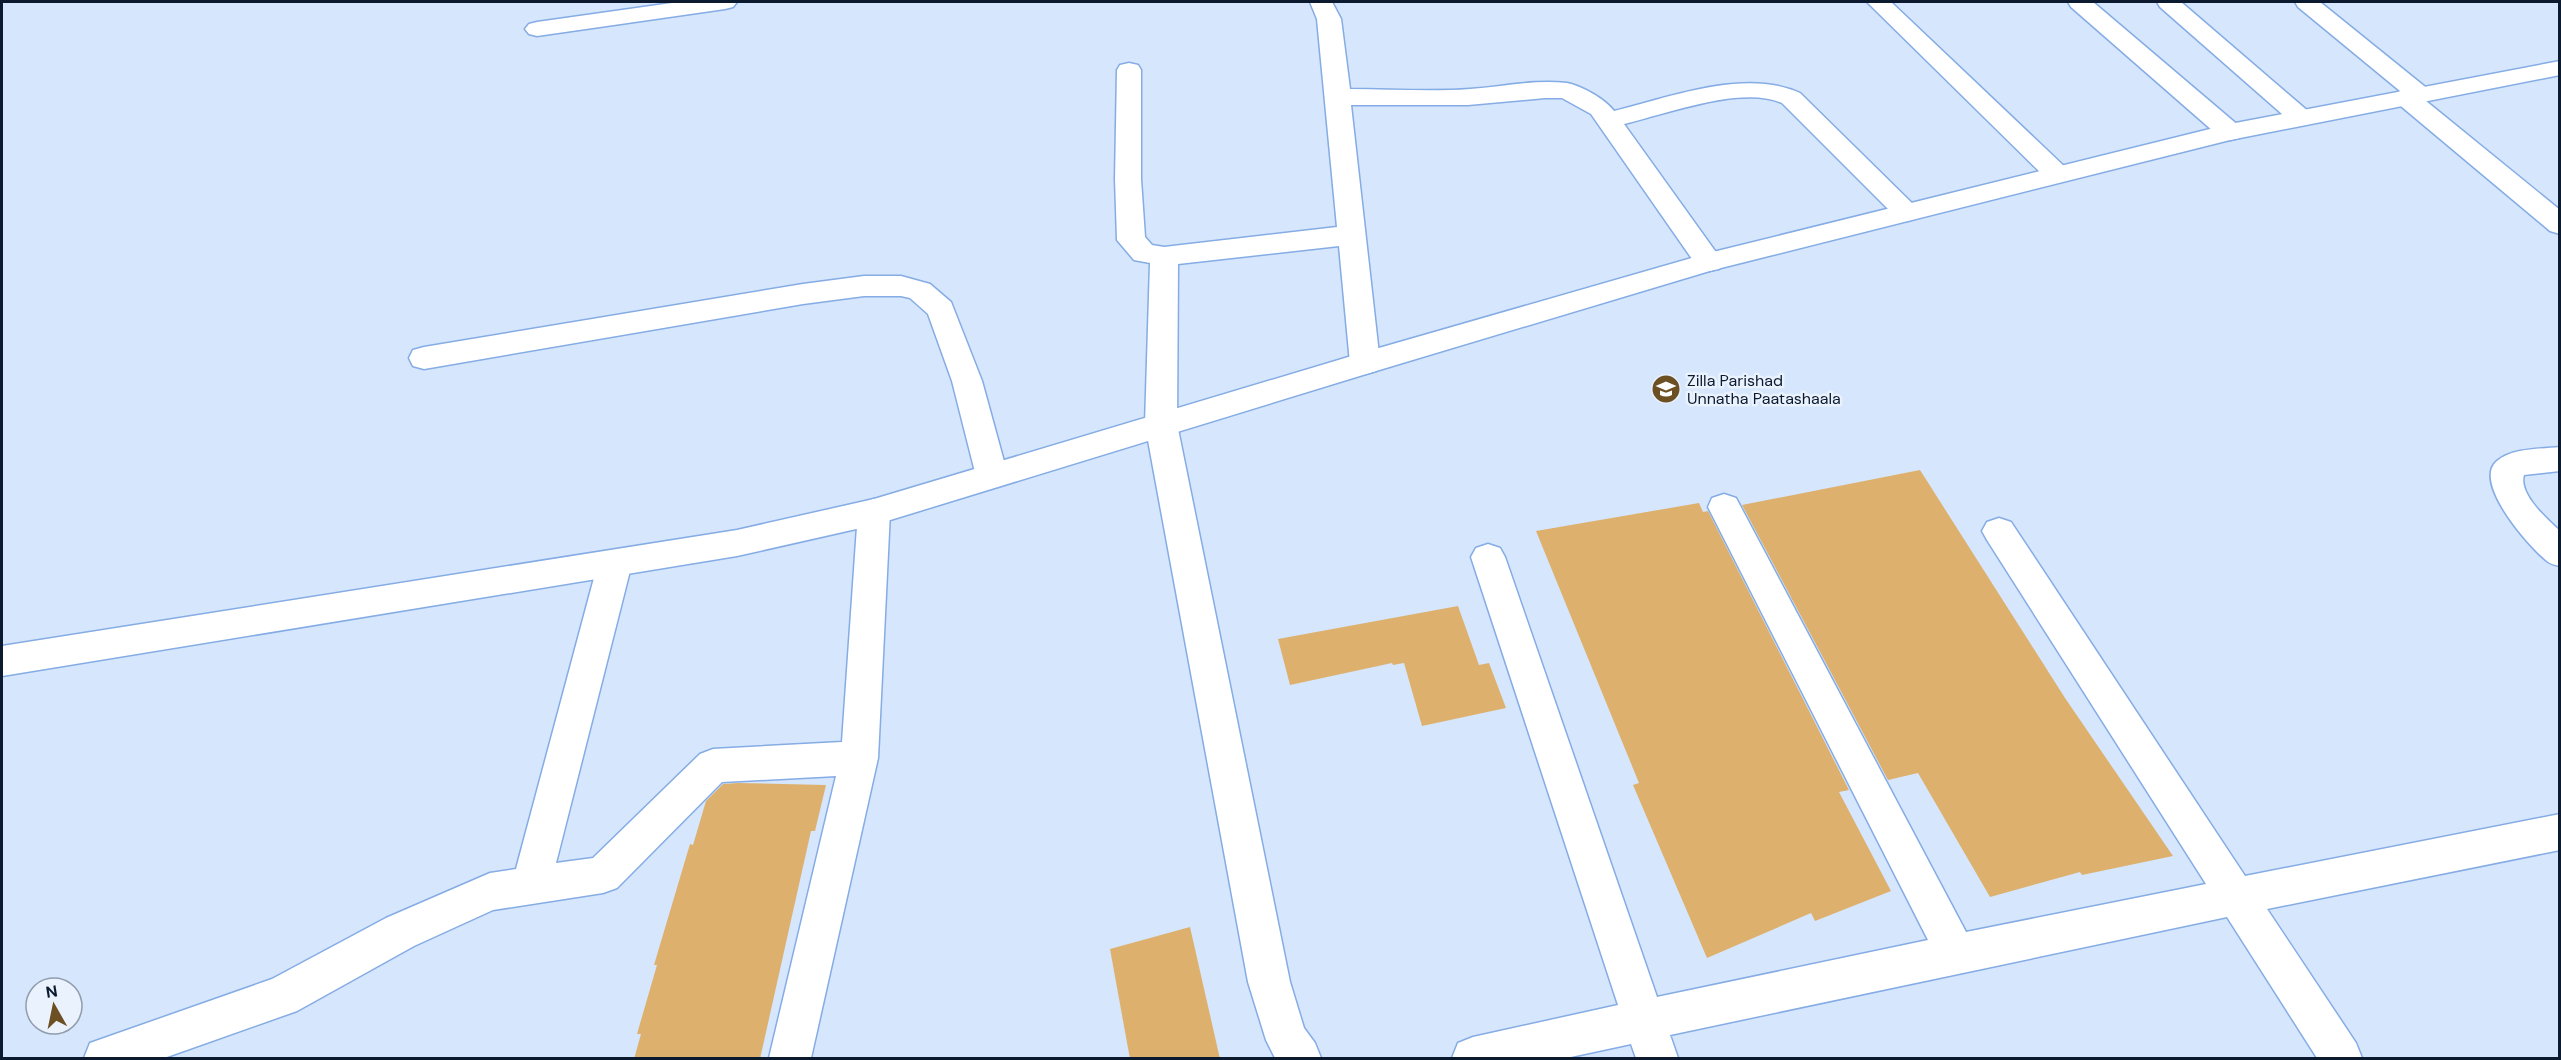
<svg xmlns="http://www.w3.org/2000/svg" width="2561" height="1060" viewBox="0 0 2561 1060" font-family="'DM Sans',sans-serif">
	<rect width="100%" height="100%" fill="#d5e6fd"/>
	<path fill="#ddb16d" d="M1920,470l145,228 108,158 -91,19 -2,-3 -90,25 -72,-124 -30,7 -146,-275z
		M1699,503l4,9 5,-1 141,279 -10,2 52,99 -76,30 -4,-8 -104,45 -74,-173 6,-2 -103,-252z
		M1458,606l21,59 10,-2 17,45 -84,18 -18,-63 -11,2 -1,-2 -102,22 -12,-46z
		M738,783l88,2 -11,46h-4l-51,228h-126l7,-25h-4l20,-69h-3l36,-121 3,1 13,-44 17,-17z
		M1190,927l30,132h-90l-20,-110z"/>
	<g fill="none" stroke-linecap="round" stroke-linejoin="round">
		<g stroke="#85ace4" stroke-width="3">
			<path id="street" d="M679,2h58l-4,5 -8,2 -188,27 -8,-2 -4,-5 4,-5 8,-2z
				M1310,2h22l9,17 9,70c40,0 80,3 120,0 32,-2 65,-10 97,-6 15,3 38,16 47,28 57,-14 131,-43 186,-18l121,119 -4,6 -10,3 -10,-3 -115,-115c-40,-18 -116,11 -158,21l99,138 -4,7 -10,2 -10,-2 -108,-155 -29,-16h-17l-77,7h-117l29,258 -4,8 -11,3 -11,-3 -4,-8 -11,-117 -161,18 -1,160 113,558 14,46 11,15 6,15h-46l-9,-18 -18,-58 -103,-558 5,-161 -16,-3 -17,-20 -2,-61 2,-109 3,-5 9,-2 9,2 3,5v109l4,58 7,8 12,2 173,-20 -20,-208z
				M1867,2h24l175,166 4,6 -4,6 -9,2 -9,-2z
				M2068,2h25l146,124 4,6 -4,6 -9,2 -9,-2 -150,-131z
				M2157,2h24l128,110 4,5 -4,5 -9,3 -9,-3 -131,-115z
				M2295,2h25l109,88 4,5 -7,6 134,109v24l-10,-3 -154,-129 -4,-5 8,-6 -102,-84z
				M864,276h37l29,8 21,18 31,79 26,95 -5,9 -11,3 -11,-3 -5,-9 -24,-95 -24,-67 -18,-16 -9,-2h-37l-61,8 -379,65 -11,-3 -4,-8 4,-8 11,-3 379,-63z
				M2560,447v24l-36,4c-6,19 23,44 36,56v35c-5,-1 -10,-2 -13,-5 -18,-14 -75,-79 -50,-100 15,-13 44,-12 63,-14z
				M1724,494l12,4 230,434 240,-48 -219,-344 -5,-9 5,-9 12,-4 12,4 234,354 315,-62v36l-293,59 89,134 6,15h-45l-90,-141 -557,118 8,23h-42l-5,-14 -65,14h-114l6,-15 15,-6 145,-32 -147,-448 5,-9 12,-4 12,4 5,9 152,440 271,-57 -220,-433 4,-9z
				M874,499l12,4 4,9 -12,246 -67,300h-42l67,-282 -114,6 -105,106 -14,5 -110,17 -79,36 -117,65 -133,47h-80l6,-15 182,-64 114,-61 104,-45 26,-4 82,-306 5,-10 12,-3 12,3 5,10 -76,300 37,-5 107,-104 13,-5 129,-7 16,-230 4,-9z"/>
		</g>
		<g stroke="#85ace4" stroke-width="3">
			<path id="secondary" d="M2560,61v14l-330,65 -517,130 -337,101 -502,154 -137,31 -735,120v-30l735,-116 137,-31 491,-147 344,-99 521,-129z"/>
		</g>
		<use href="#street" fill="#fff" fill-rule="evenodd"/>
		<use href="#secondary" fill="#fff" fill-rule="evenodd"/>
	</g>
	<defs>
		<g id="school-disc" transform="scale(1.5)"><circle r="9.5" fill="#6c5023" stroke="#eaf2fe"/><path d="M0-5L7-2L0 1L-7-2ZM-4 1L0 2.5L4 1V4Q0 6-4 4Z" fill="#fff"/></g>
	</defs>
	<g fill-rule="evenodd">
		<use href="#school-disc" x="1666" y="389"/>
	</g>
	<g text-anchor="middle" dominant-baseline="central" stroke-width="5" stroke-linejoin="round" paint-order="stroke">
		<g font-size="16" fill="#0c1a30" stroke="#eaf2fe" text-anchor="start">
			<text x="1687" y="380">Zilla Parishad<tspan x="1687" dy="18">Unnatha Paatashaala</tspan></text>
		</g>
	</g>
	<rect width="2561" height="1060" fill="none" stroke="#0c1a30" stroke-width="6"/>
	<g transform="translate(54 1006) rotate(351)"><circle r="28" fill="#eaf2fe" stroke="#919cac" stroke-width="1.5"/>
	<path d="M0-4.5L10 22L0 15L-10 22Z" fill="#6c5023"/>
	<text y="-9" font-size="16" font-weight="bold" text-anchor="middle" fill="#0c1a30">N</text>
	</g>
</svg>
